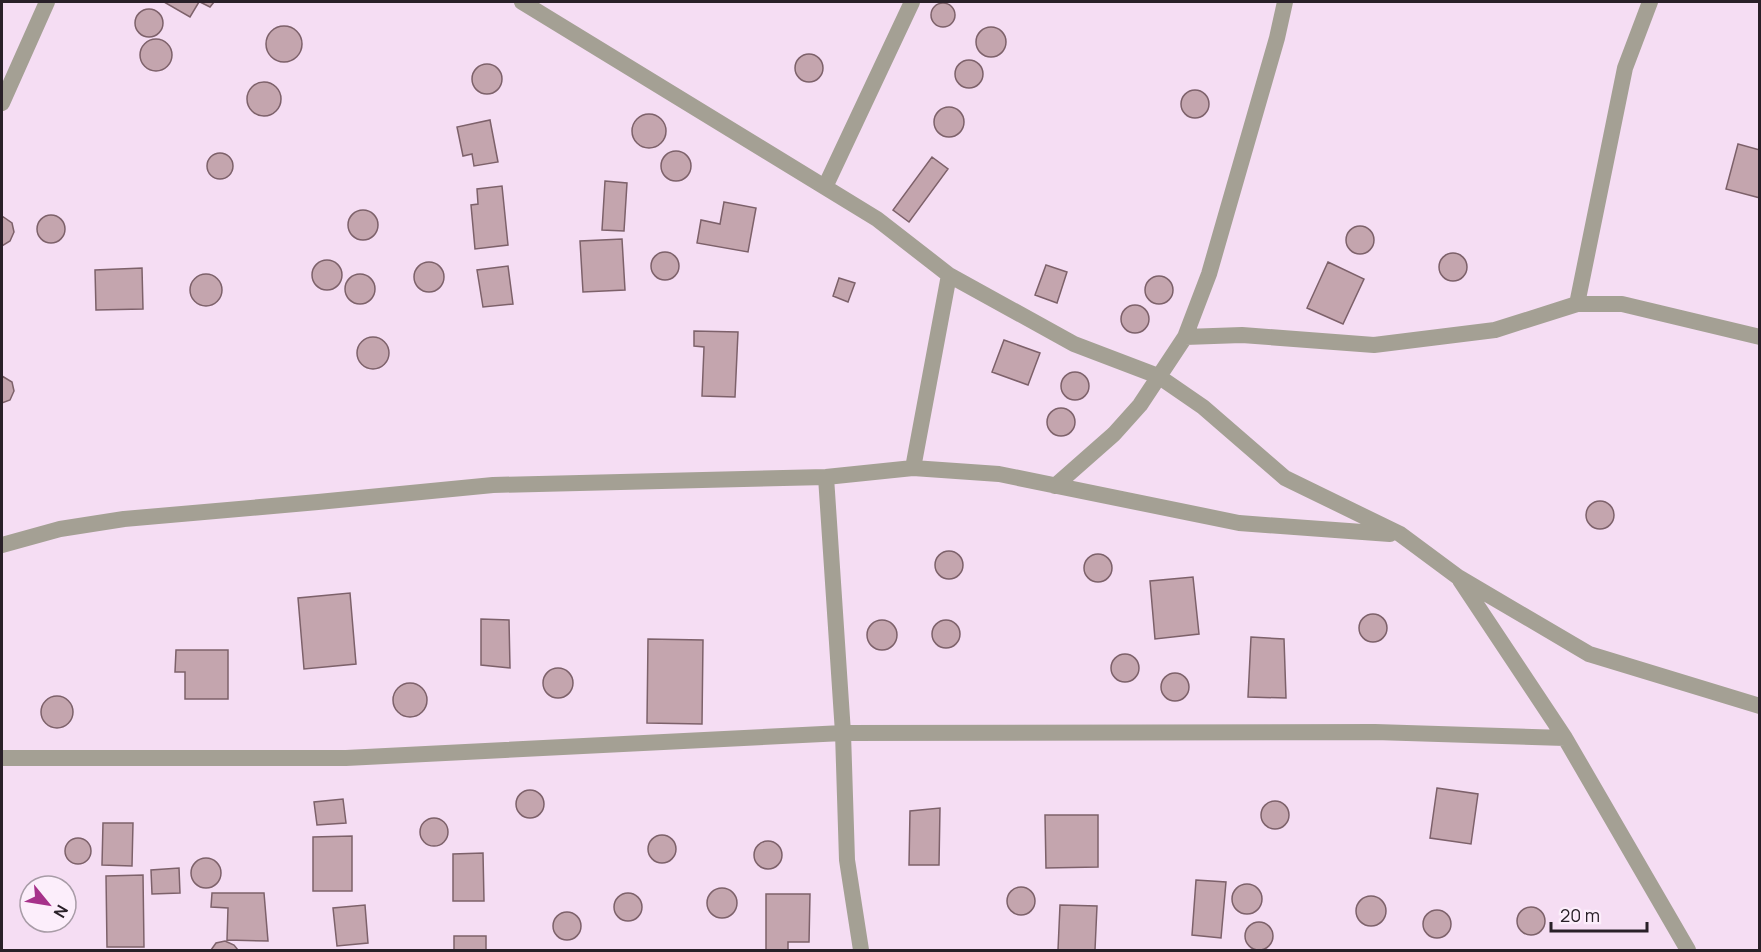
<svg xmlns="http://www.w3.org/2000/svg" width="1761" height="952" viewBox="0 0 1761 952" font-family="Manrope,sans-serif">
	<rect width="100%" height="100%" fill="#f5ddf3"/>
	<path fill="#c4a5ae" stroke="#7d616a" stroke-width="1.5" d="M164,2h35l-9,15z
		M200,2h14l-4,5z
		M931 15a12 12 0 1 1 24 0a12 12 0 1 1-24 0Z
		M135 23a14 14 0 1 1 28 0a14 14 0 1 1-28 0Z
		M266 44a18 18 0 1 1 36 0a18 18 0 1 1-36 0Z
		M976 42a15 15 0 1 1 30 0a15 15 0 1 1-30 0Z
		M140 55a16 16 0 1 1 32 0a16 16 0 1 1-32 0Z
		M795 68a14 14 0 1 1 28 0a14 14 0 1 1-28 0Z
		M955 74a14 14 0 1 1 28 0a14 14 0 1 1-28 0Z
		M472 79a15 15 0 1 1 30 0a15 15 0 1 1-30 0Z
		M247 99a17 17 0 1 1 34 0a17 17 0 1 1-34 0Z
		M1181 104a14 14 0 1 1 28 0a14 14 0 1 1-28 0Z
		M934 122a15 15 0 1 1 30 0a15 15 0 1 1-30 0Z
		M632 131a17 17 0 1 1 34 0a17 17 0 1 1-34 0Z
		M490,120l8,42 -24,4 -2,-12 -9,2 -6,-29z
		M1738,144l22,6v48l-34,-9z
		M661 166a15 15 0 1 1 30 0a15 15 0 1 1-30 0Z
		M207 166a13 13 0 1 1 26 0a13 13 0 1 1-26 0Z
		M932,157l16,12 -39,53 -16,-12z
		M605,181l22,2 -3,48 -22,-1z
		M502,186l6,59 -33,4 -4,-44 7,-1 -1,-15z
		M724,202l32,6 -8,44 -51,-9 4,-23 19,4z
		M348 225a15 15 0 1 1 30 0a15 15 0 1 1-30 0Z
		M37 229a14 14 0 1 1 28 0a14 14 0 1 1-28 0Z
		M2,216l10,7 2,9 -4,9 -8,5z
		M1346 240a14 14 0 1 1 28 0a14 14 0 1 1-28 0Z
		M622,239l3,51 -42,2 -3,-51z
		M651 266a14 14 0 1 1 28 0a14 14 0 1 1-28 0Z
		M1439 267a14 14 0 1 1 28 0a14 14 0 1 1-28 0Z
		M312 275a15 15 0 1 1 30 0a15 15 0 1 1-30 0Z
		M1328,262l36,17 -21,45 -36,-16z
		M414 277a15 15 0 1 1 30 0a15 15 0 1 1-30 0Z
		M1046,265l21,7 -10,31 -22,-8z
		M508,266l5,38 -30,3 -6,-37z
		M142,268l1,41 -47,1 -1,-40z
		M345 289a15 15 0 1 1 30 0a15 15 0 1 1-30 0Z
		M190 290a16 16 0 1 1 32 0a16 16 0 1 1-32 0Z
		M1145 290a14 14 0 1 1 28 0a14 14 0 1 1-28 0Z
		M839,278l16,5 -7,19 -15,-6z
		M1121 319a14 14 0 1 1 28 0a14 14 0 1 1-28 0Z
		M694,331l44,1 -3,65 -33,-1 2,-49 -10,-1z
		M357 353a16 16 0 1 1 32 0a16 16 0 1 1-32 0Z
		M1004,340l36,13 -12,32 -36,-13z
		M1061 386a14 14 0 1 1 28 0a14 14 0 1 1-28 0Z
		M2,376l10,6 2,9 -4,9 -8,3z
		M1047 422a14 14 0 1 1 28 0a14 14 0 1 1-28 0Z
		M1586 515a14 14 0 1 1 28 0a14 14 0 1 1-28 0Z
		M935 565a14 14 0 1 1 28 0a14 14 0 1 1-28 0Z
		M1084 568a14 14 0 1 1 28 0a14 14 0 1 1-28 0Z
		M1193,577l6,57 -44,5 -5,-58z
		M350,593l6,71 -52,5 -6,-71z
		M1359 628a14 14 0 1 1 28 0a14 14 0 1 1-28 0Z
		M481,619l28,1 1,48 -29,-3z
		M932 634a14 14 0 1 1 28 0a14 14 0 1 1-28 0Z
		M867 635a15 15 0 1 1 30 0a15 15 0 1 1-30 0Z
		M1251,637l33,2 2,59 -38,-1z
		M648,639l55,1 -1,84 -55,-1z
		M176,650h52v49h-43v-27h-10z
		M1111 668a14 14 0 1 1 28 0a14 14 0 1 1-28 0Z
		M543 683a15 15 0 1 1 30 0a15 15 0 1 1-30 0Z
		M1161 687a14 14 0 1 1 28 0a14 14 0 1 1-28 0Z
		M393 700a17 17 0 1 1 34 0a17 17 0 1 1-34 0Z
		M41 712a16 16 0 1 1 32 0a16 16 0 1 1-32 0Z
		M1437,788l41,6 -7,50 -41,-6z
		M516 804a14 14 0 1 1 28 0a14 14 0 1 1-28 0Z
		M343,799l3,24 -29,2 -3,-23z
		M1261 815a14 14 0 1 1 28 0a14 14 0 1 1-28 0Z
		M940,808l-1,57h-30l1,-54z
		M1045,815h53v52l-52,1z
		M420 832a14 14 0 1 1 28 0a14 14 0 1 1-28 0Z
		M103,823h30l-1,43 -30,-1z
		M648 849a14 14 0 1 1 28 0a14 14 0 1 1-28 0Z
		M352,836v55h-39v-54z
		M65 851a13 13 0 1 1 26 0a13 13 0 1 1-26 0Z
		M754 855a14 14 0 1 1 28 0a14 14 0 1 1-28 0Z
		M483,853l1,48h-31v-47z
		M191 873a15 15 0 1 1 30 0a15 15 0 1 1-30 0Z
		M179,868l1,25 -28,1 -1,-24z
		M143,875l1,72h-37l-1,-71z
		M1196,880l30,2 -5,56 -29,-3z
		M1232 899a15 15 0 1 1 30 0a15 15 0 1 1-30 0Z
		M1007 901a14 14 0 1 1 28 0a14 14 0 1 1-28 0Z
		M707 903a15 15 0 1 1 30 0a15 15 0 1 1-30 0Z
		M614 907a14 14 0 1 1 28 0a14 14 0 1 1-28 0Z
		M212,893h52l4,48 -41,-1 1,-32 -17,-1z
		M766,894h44l-1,48h-21v8h-22z
		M1356 911a15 15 0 1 1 30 0a15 15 0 1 1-30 0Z
		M365,905l3,38 -31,3 -4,-38z
		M1060,905l37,1 -2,44h-37z
		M1517 921a14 14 0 1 1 28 0a14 14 0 1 1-28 0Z
		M1423 924a14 14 0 1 1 28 0a14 14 0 1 1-28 0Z
		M553 926a14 14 0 1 1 28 0a14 14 0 1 1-28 0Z
		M1245 936a14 14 0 1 1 28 0a14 14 0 1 1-28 0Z
		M454,936h32v14h-32z
		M225,941l9,4 4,5h-27l5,-7z"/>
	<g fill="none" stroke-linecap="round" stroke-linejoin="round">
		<path stroke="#a4a094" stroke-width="16" d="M522,2l355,217 72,56 125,69 84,32 45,31 82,71 115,56 58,43 131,77 171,52
			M2,103l45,-101
			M825,187l87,-185
			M1577,304l48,-236 25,-66
			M1185,337l57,-2 132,10 121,-15 82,-26h45l138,33
			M913,468l36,-193
			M826,477l17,256 4,127 14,90
			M1055,486l59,-52 26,-29 45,-68 24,-63 68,-236 8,-36
			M2,545l58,-16 64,-10 194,-17 175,-17 333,-8 87,-9 86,6 240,49 151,11
			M1460,580l105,158 123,212
			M2,758h344l497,-25 532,-1 190,6"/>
	</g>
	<rect width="1761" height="952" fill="none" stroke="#292028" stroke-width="6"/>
	<g transform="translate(48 904) rotate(120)"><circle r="28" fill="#fceefb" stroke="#a89ca7" stroke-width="1.5"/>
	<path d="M0-4.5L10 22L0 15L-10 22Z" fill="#a6318a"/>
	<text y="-9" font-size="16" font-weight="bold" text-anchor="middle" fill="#292028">N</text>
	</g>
	<path d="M1551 922v9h96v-9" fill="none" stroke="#292028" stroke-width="3"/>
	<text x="1560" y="922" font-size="18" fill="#292028" stroke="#fceefb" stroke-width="4.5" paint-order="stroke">20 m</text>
</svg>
